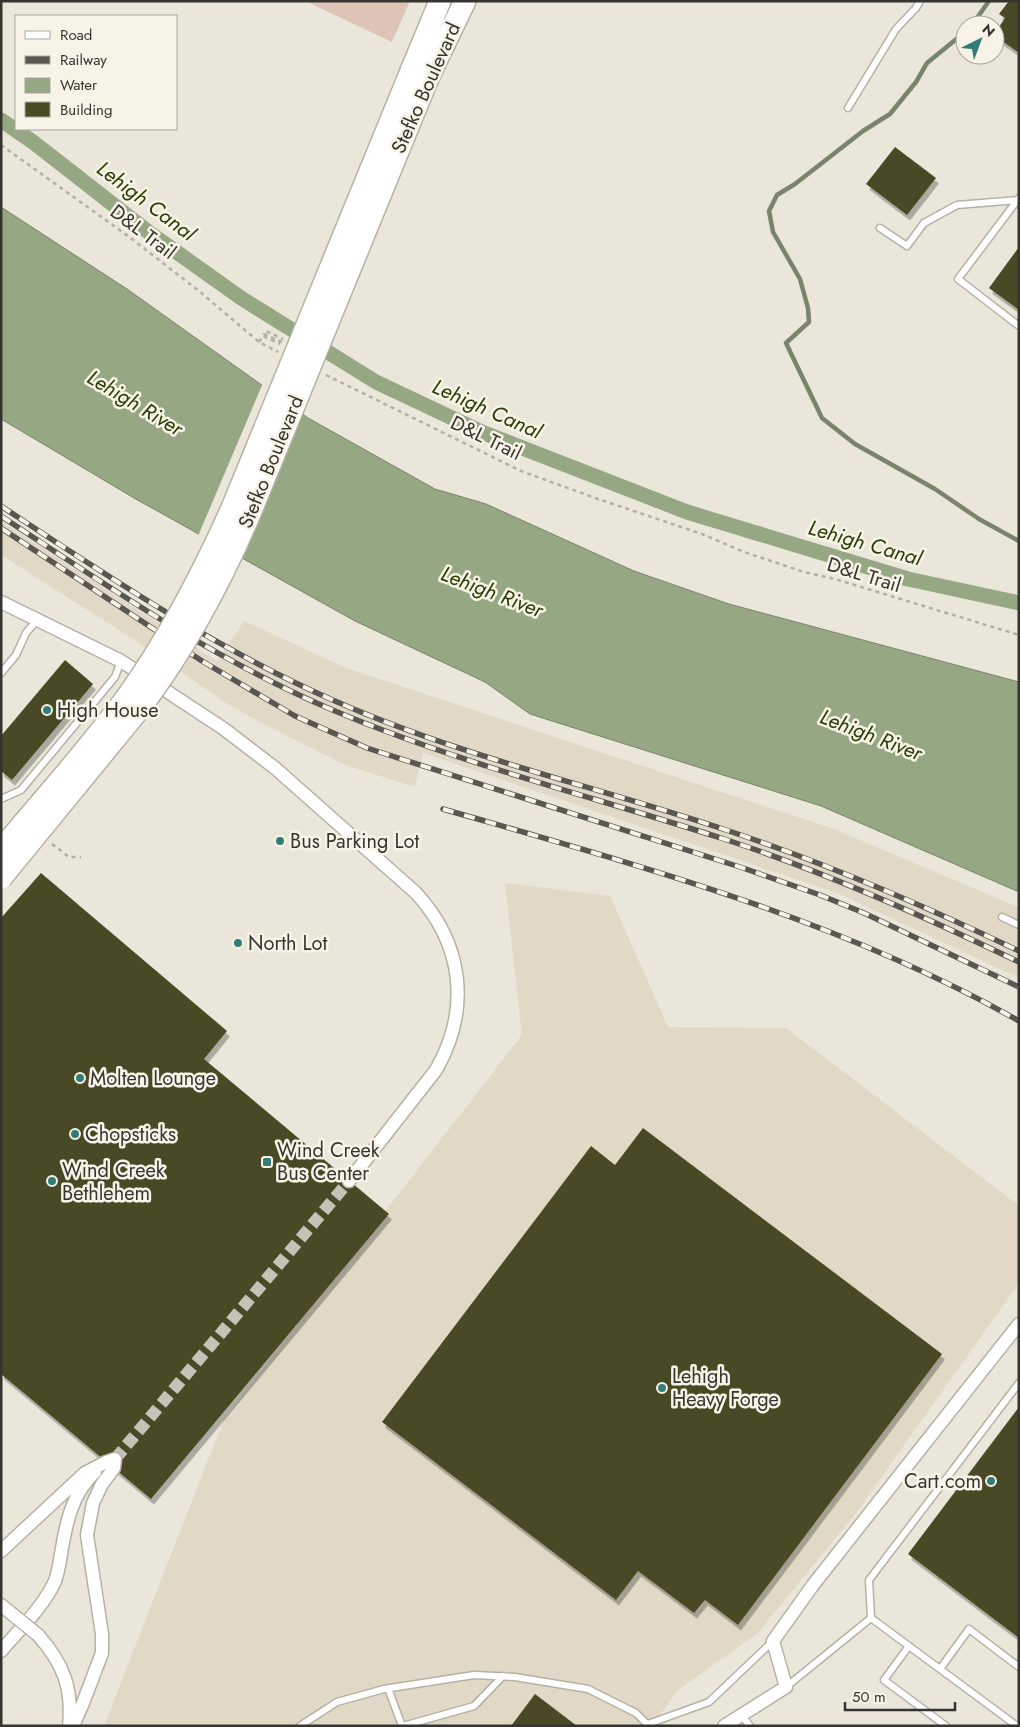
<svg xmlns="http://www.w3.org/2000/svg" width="1020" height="1727" viewBox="0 0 1020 1727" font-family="Jost,sans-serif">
	<defs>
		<filter id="shadow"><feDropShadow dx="3" dy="5.5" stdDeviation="0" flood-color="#0004"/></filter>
	</defs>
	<rect width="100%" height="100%" fill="#eae6da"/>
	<path fill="#e1d9c6" d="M1,521l216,140 27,-40 102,47 488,161 167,71 18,8v70l-182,-85 -414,-140 -8,34 -70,-22 -83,-42 -36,-20 -88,-61 -137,-87z
		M505,883l105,13 58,131 118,1 232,177 1,78 -163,230 -98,120 -80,57 -26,36h-548l120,-307 298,-384z"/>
	<path fill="#dec4b7" d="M305,1h105l-18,41z"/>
	<path fill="#96a783" stroke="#79846a" d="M1,207l126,82 181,129 127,71 51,15 148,67 95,33 290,78v210l-198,-86 -291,-92 -45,-32 -130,-61 -221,-123 -133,-79z"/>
	<path fill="#eae6da" d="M263,383l40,28 -62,149 -43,-24z"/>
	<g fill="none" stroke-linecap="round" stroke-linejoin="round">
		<path stroke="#79846a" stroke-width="4.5" d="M972,25l17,-24
			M965,32l-38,31 -11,19 -26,32 -27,17 -68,53 -18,11 -8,16 4,21 27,47 8,29 1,14 -23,21 36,75 33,26 80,45 44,30 40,22"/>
		<path stroke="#96a783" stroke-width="15" d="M1,120l32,22 114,89 94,67 135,84 108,51 203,79 221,67 111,24"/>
	</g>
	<path fill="#4a4a26" filter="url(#shadow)" d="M1009,1h10v52l-24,-17v-3l10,-15 -6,-4z
		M895,147l41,31 -29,37 -41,-31z
		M1019,247v63l-30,-22z
		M65,660l28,24 -81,96 -11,-9v-35z
		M41,873l186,158 -23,28 185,155 -238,285 -150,-125v-456z
		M643,1128l299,226 -204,271 -33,-25 -11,13 -56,-42 -22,29 -234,-178 209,-276 24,19z
		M1019,1407v231l-111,-84z
		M535,1694l42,32h-66z"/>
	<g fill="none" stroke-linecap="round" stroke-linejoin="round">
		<path stroke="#c6c2b8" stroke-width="12" stroke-dasharray="12 6" stroke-linecap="butt" d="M115,1459l234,-278"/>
		<g stroke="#b5b1a5" stroke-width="9">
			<path id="service" d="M848,108l48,-79 20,-21 4,-7
				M1019,198l-61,81 61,47
				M880,228l27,18 17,-23 33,-18 62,-5
				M1,673l15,-18 10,-22 11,-13
				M1,799l20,-9 94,-113 6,-16
				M1002,917l17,8
				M871,1618l-2,-38 150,-197
				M871,1618l146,108
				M909,1646l-25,34 62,46
				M940,1669l29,-40 50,38
				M786,1687l85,-69
				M388,1688l14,38
				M741,1715l9,11
				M648,1724l61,-22 63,-60
				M300,1726l37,-24 47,-13 90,-14 41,2 73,12 48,24 13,13
				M403,1726l71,-20 29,-30"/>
		</g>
		<g stroke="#b5b1a5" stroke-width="15">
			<path id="minor" d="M1,602l120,59 103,68 51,39 141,125c47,51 55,116 20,177l-87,111
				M1,1551l84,-78 21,-11 9,-3 -1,9 -12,16 -9,19 -6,32 15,99v19l-19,50 -10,23
				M1,1605l16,13
				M38,1635c25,28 35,53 31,91
				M1,1651c18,-21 43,-45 54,-70 4,-11 5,-22 7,-33 5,-29 11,-55 33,-76
				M724,1726l62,-39 -13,-46 40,-56 206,-261"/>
		</g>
		<g stroke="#b5b1a5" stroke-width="24">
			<path id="primary" d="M411,71l29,-70
				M428,78l37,-77"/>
		</g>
		<path stroke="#b2afa5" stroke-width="2.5" stroke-dasharray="4 4" stroke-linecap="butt" d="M1,145l127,91 71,55 60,51 19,10
			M259,342l4,-6 17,8
			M282,342l-18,-8 2,-3 17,8
			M326,375l195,96 77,28 104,35 42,18 60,20 31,7 184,56
			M52,844l17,13h12"/>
		<use href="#service" stroke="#fff" stroke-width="6"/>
		<use href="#minor" stroke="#fff" stroke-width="12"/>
		<use href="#primary" stroke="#fff" stroke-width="21"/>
		<g stroke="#595751" stroke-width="5.5">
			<path id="rail" d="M1,506c108,71 215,143 334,195 127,56 263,86 394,130 99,33 196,75 290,120
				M1,516c108,71 215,145 334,195 126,53 259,86 389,128 101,33 199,77 295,123
				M1,528l201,133 93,55 72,32 376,120 77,27 44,18 155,74
				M443,809c197,57 396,110 576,212"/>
		</g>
		<use href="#rail" stroke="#f8f3e7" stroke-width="4" stroke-dasharray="11" stroke-linecap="butt"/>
		<g stroke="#b5b1a5" stroke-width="15" stroke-linecap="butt">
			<path id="minor-bridge" d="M17,1618l21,17"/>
		</g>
		<g stroke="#b5b1a5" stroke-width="24" stroke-linecap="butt">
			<path id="primary-bridge" d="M1,850c43,-52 89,-102 128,-156 41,-58 74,-121 103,-186l179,-437
				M1,878l140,-171c44,-59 79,-123 108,-191l179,-438"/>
		</g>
		<use href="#minor-bridge" stroke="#fff" stroke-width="12"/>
		<use href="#primary-bridge" stroke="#fff" stroke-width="21"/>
	</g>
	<g fill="#347c77" stroke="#f8f3e7" stroke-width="2">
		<circle cx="47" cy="710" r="5"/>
		<circle cx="280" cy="841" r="5"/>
		<circle cx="238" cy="943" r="5"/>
		<circle cx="80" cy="1078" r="5"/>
		<circle cx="75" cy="1134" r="5"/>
		<rect x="262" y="1157" width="10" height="10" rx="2.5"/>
		<circle cx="52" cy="1181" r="5"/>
		<circle cx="662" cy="1388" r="5"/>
		<circle cx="991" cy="1481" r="5"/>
	</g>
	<g text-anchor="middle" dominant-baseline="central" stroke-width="5" stroke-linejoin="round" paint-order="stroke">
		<g font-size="20" fill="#363430" stroke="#f8f3e7">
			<text transform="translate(426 88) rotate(-66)">Stefko Boulevard</text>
			<text transform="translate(143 232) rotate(37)">D&amp;L Trail</text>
			<text transform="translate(486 438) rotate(26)">D&amp;L Trail</text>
			<text transform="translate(271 462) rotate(-68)">Stefko Boulevard</text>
			<text transform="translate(864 575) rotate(17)">D&amp;L Trail</text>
		</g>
		<g font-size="20" fill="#363430" stroke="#f8f3e7" text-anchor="start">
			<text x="57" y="710">High House</text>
			<text x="290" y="841">Bus Parking Lot</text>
			<text x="248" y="943">North Lot</text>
			<text x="90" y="1078">Molten Lounge</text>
			<text x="85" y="1134">Chopsticks</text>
			<text x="277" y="1150">Wind Creek<tspan x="277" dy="23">Bus Center</tspan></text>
			<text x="62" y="1170">Wind Creek<tspan x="62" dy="23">Bethlehem</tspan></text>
			<text x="672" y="1376">Lehigh<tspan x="672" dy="23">Heavy Forge</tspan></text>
			<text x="981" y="1481" text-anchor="end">Cart.com</text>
		</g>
		<g font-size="21" font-style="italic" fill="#293e04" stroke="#f8f3e7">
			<text transform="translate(146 201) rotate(37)">Lehigh Canal</text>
			<text transform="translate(135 403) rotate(31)">Lehigh River</text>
			<text transform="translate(487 409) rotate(24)">Lehigh Canal</text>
			<text transform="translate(865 543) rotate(16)">Lehigh Canal</text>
			<text transform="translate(492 592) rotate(21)">Lehigh River</text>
			<text transform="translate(871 735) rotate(21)">Lehigh River</text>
		</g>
	</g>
	<rect width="1020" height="1727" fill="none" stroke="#363430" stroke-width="5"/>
	<rect x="15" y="15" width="162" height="115" fill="#f8f3e7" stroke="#aaa79e"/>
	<rect x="25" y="31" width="25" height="8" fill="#ffffff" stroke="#aaa79e"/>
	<text x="60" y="40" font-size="15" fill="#363430">Road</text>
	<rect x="25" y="56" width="25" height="8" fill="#595751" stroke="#aaa79e"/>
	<text x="60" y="65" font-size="15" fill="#363430">Railway</text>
	<rect x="25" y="78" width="25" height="15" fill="#96a783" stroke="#aaa79e"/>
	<text x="60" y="90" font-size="15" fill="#363430">Water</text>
	<rect x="25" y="102" width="25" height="15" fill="#4a4a26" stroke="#aaa79e"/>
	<text x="60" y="115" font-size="15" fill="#363430">Building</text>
	<g transform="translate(980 40) rotate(42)"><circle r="24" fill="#f8f3e7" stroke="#aaa79e"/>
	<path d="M0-4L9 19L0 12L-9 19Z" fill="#347c77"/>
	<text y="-8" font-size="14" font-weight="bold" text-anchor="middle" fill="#363430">N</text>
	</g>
	<path d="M845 1702v8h110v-8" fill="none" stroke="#363430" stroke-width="2.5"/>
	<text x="852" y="1702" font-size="15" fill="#363430" stroke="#f8f3e7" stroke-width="4" paint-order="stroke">50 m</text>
</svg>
